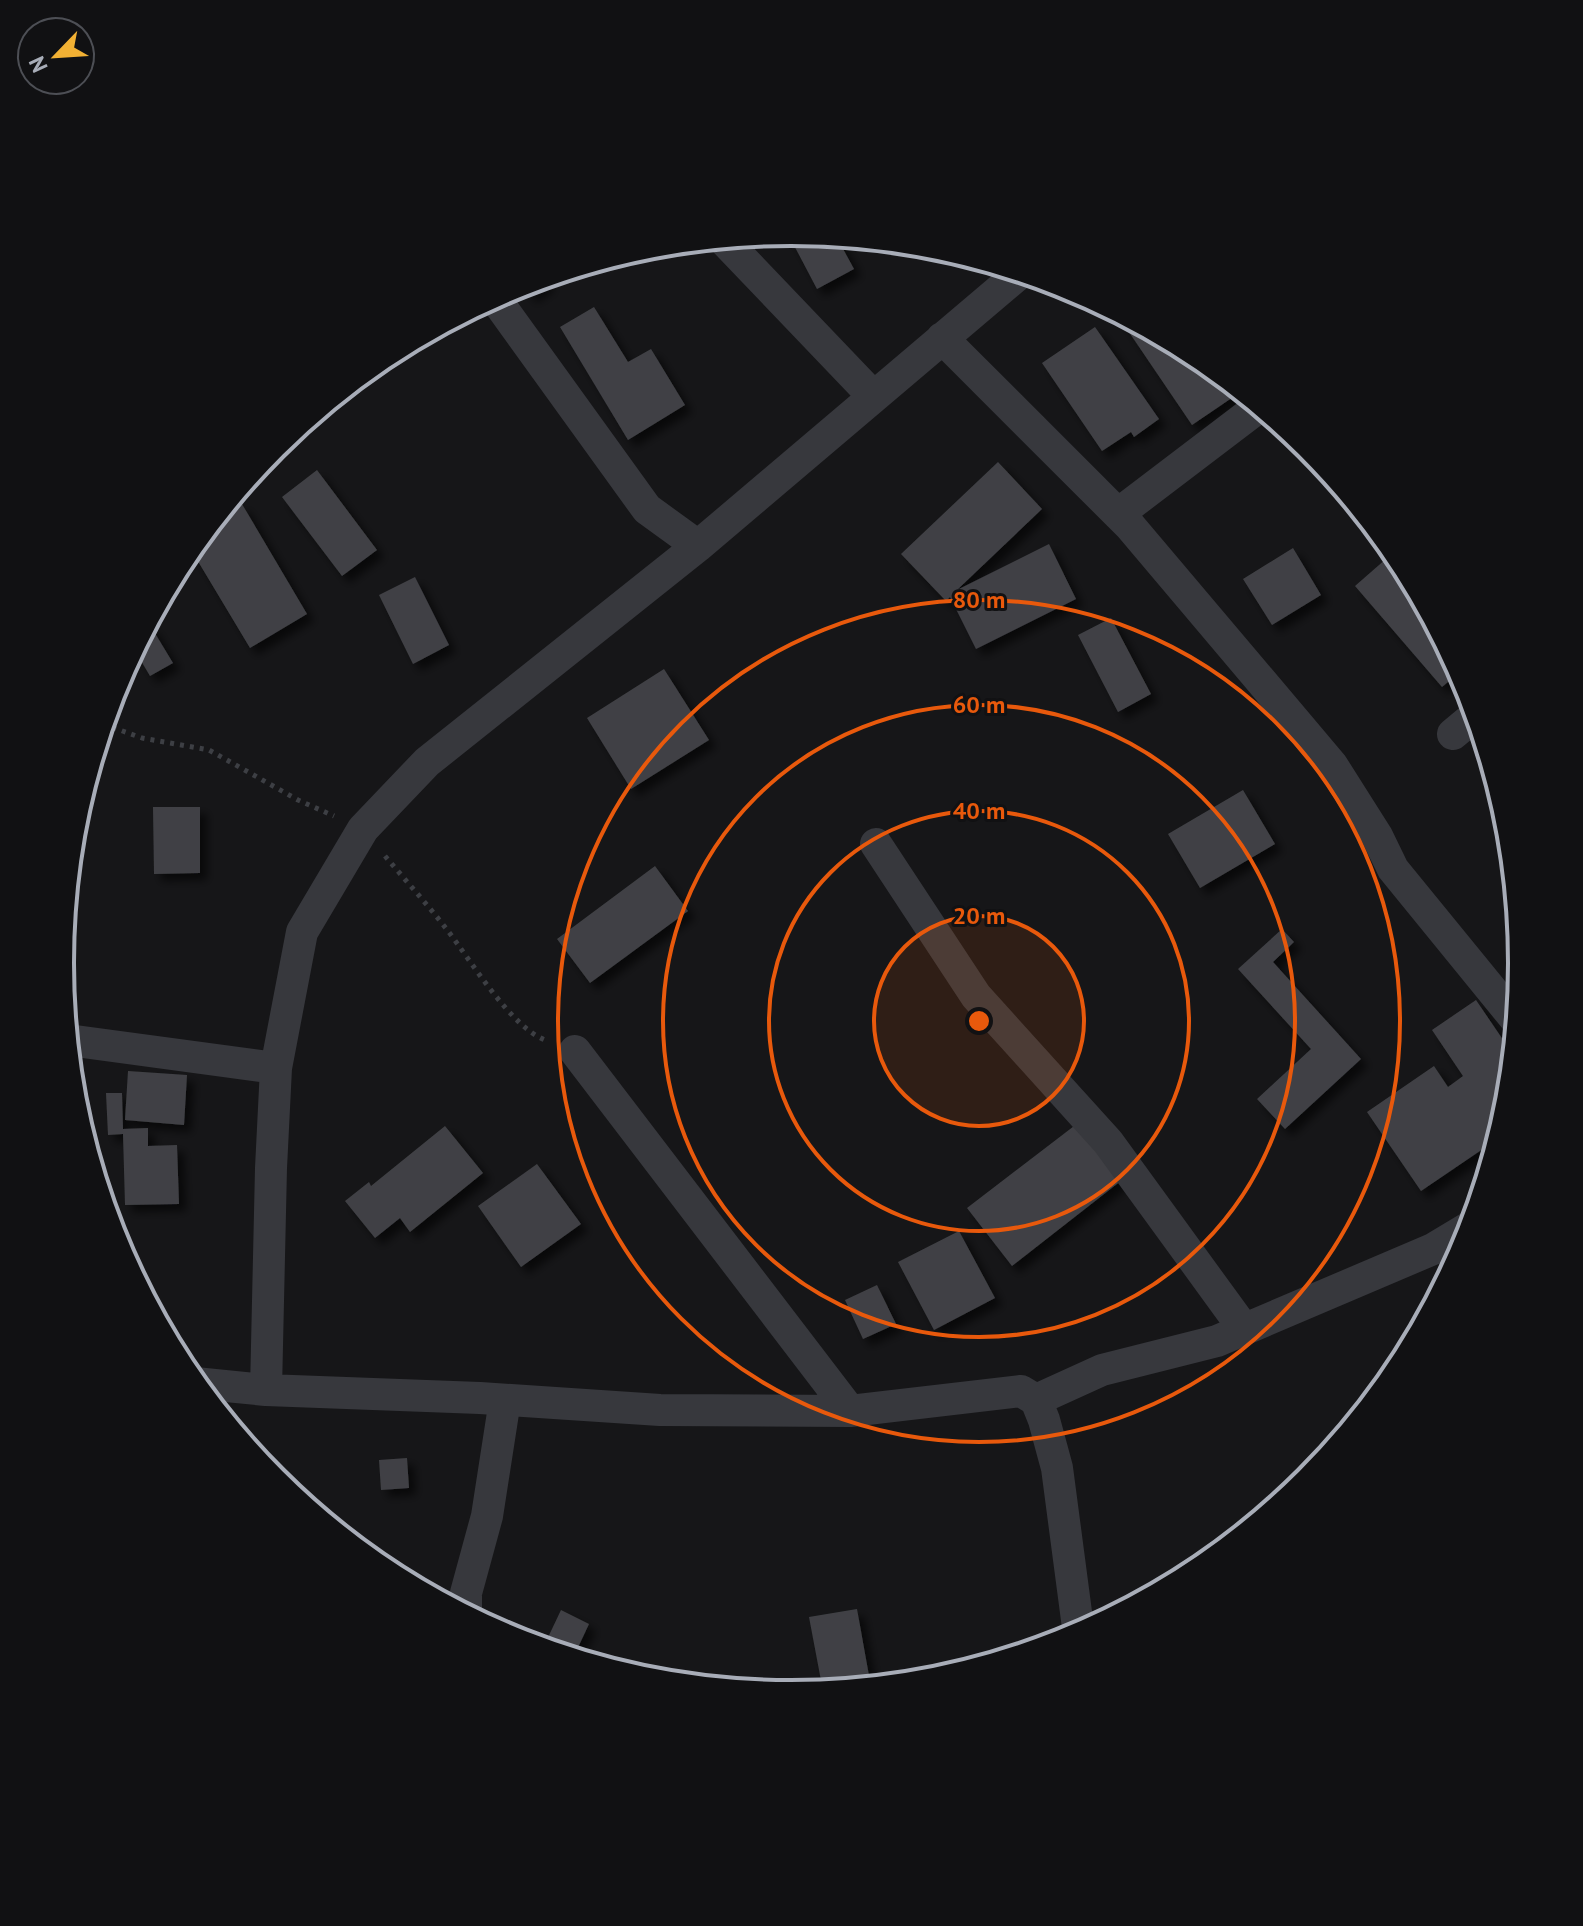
<svg xmlns="http://www.w3.org/2000/svg" width="1583" height="1926" viewBox="0 0 1583 1926" font-family="'PT Sans',sans-serif">
	<defs>
		<filter id="shadow"><feDropShadow dx="7" dy="7" stdDeviation="4" flood-color="#0009"/></filter>
	</defs>
	<rect width="100%" height="100%" fill="#161618"/>
	<path fill="#404145" filter="url(#shadow)" d="M787,232l49,4 18,33 -37,20z
		M544,277l4,6 -18,13 -8,-12z
		M594,307l34,55 23,-13 34,56 -57,35 -68,-113z
		M1114,310l84,45 44,36 -50,34z
		M1095,327l64,92 -25,18 -3,-5 -29,19 -60,-88z
		M998,462l44,47 -85,81 92,-46 27,55 -100,50 -26,-52 -4,4 -45,-47z
		M317,470l60,80 -35,26 -60,-79z
		M242,504l65,110 -57,34 -60,-100 22,-26z
		M1293,548l28,47 -49,30 -29,-46z
		M1395,551l66,120 -19,16 -87,-101z
		M415,577l34,68 -36,19 -34,-69z
		M1111,618l40,76 -33,18 -40,-77z
		M150,625l23,38 -23,13 -16,-27 11,-21z
		M664,669l45,71 -78,49 -44,-71z
		M1243,790l32,54 -75,44 -32,-54z
		M153,807h47v66l-46,1z
		M655,866l33,45 -98,72 -33,-44z
		M1282,929l12,13 -21,20 88,97 -76,70 -28,-30 54,-50 -73,-80z
		M1476,1000l38,56 -5,50 -10,32 -78,53 -54,-79 67,-46 14,21 15,-11 -31,-46z
		M128,1071l59,4 -3,50 -59,-5z
		M106,1093h16l1,36 25,-1v18l29,-1 2,59 -54,1 -2,-71 -15,1z
		M1078,1123l44,57 -110,86 -45,-58z
		M445,1126l38,47 -73,59 -10,-14 -25,20 -30,-37 24,-19 2,4z
		M537,1164l44,60 -60,43 -43,-61z
		M959,1231l36,67 -61,32 -36,-68z
		M877,1285l19,39 -33,15 -18,-39z
		M407,1458l2,30 -28,2 -2,-30z
		M857,1609l14,78 -48,4 -14,-74z
		M561,1610l28,14 -16,34 -30,-10z"/>
	<g fill="none" stroke-linecap="round" stroke-linejoin="round">
		<path stroke="#3d3f44" stroke-width="5" stroke-dasharray="4 6" stroke-linecap="butt" d="M103,724l39,14 67,12 89,50 36,16
			M385,856c21,25 43,49 63,75 23,30 63,96 97,109"/>
		<path stroke="#37383d" stroke-width="32" d="M722,238l151,158
			M494,297l153,212 51,37
			M942,338l188,188 202,239 45,71 16,33 124,152
			M1118,514l142,-108
			M1453,734l24,-20
			M876,844l100,152 132,146 136,187
			M68,1040l208,28
			M575,1051l275,360
			M195,1383l71,7 214,8 180,12 190,1 171,-20 15,9 8,20 13,48 22,167
			M266,1390l5,-222 5,-100 26,-136 61,-103 64,-67 271,-216 323,-274
			M1036,1400l66,-30 115,-29 216,-92 40,-24
			M466,1614v-21l21,-77 18,-116"/>
	</g>
	<circle cx="979" cy="1021" r="105" fill="#e8590c" fill-opacity=".12"/>
	<g fill="none" stroke="#e8590c" stroke-width="4">
		<circle cx="979" cy="1021" r="105"/>
		<circle cx="979" cy="1021" r="210"/>
		<circle cx="979" cy="1021" r="316"/>
		<circle cx="979" cy="1021" r="421"/>
	</g>
	<path d="M0 0H1583V1926H0ZM74 963a717 717 0 1 1 1434 0a717 717 0 1 1-1434 0Z" fill="#111113" fill-rule="evenodd"/>
	<path fill="none" stroke="#a8adb8" stroke-width="4" d="M74 963a717 717 0 1 1 1434 0a717 717 0 1 1-1434 0Z"/>
	<circle cx="979" cy="1021" r="12" fill="#e8590c" stroke="#111113" stroke-width="4"/>
	<g font-size="24" text-anchor="middle" font-weight="bold" fill="#e8590c" stroke="#111113" stroke-width="6" stroke-linejoin="round" paint-order="stroke">
		<text x="979" y="608">80 m</text>
		<text x="979" y="713">60 m</text>
		<text x="979" y="819">40 m</text>
		<text x="979" y="924">20 m</text>
	</g>
	<g transform="translate(56 56) rotate(245)"><circle r="38" fill="#111113" stroke="#4d4f55" stroke-width="2"/>
	<path d="M0-6L14 30L0 20L-14 30Z" fill="#f2b134"/>
	<text y="-12" font-size="22" font-weight="bold" text-anchor="middle" fill="#a8adb8">N</text>
	</g>
</svg>
